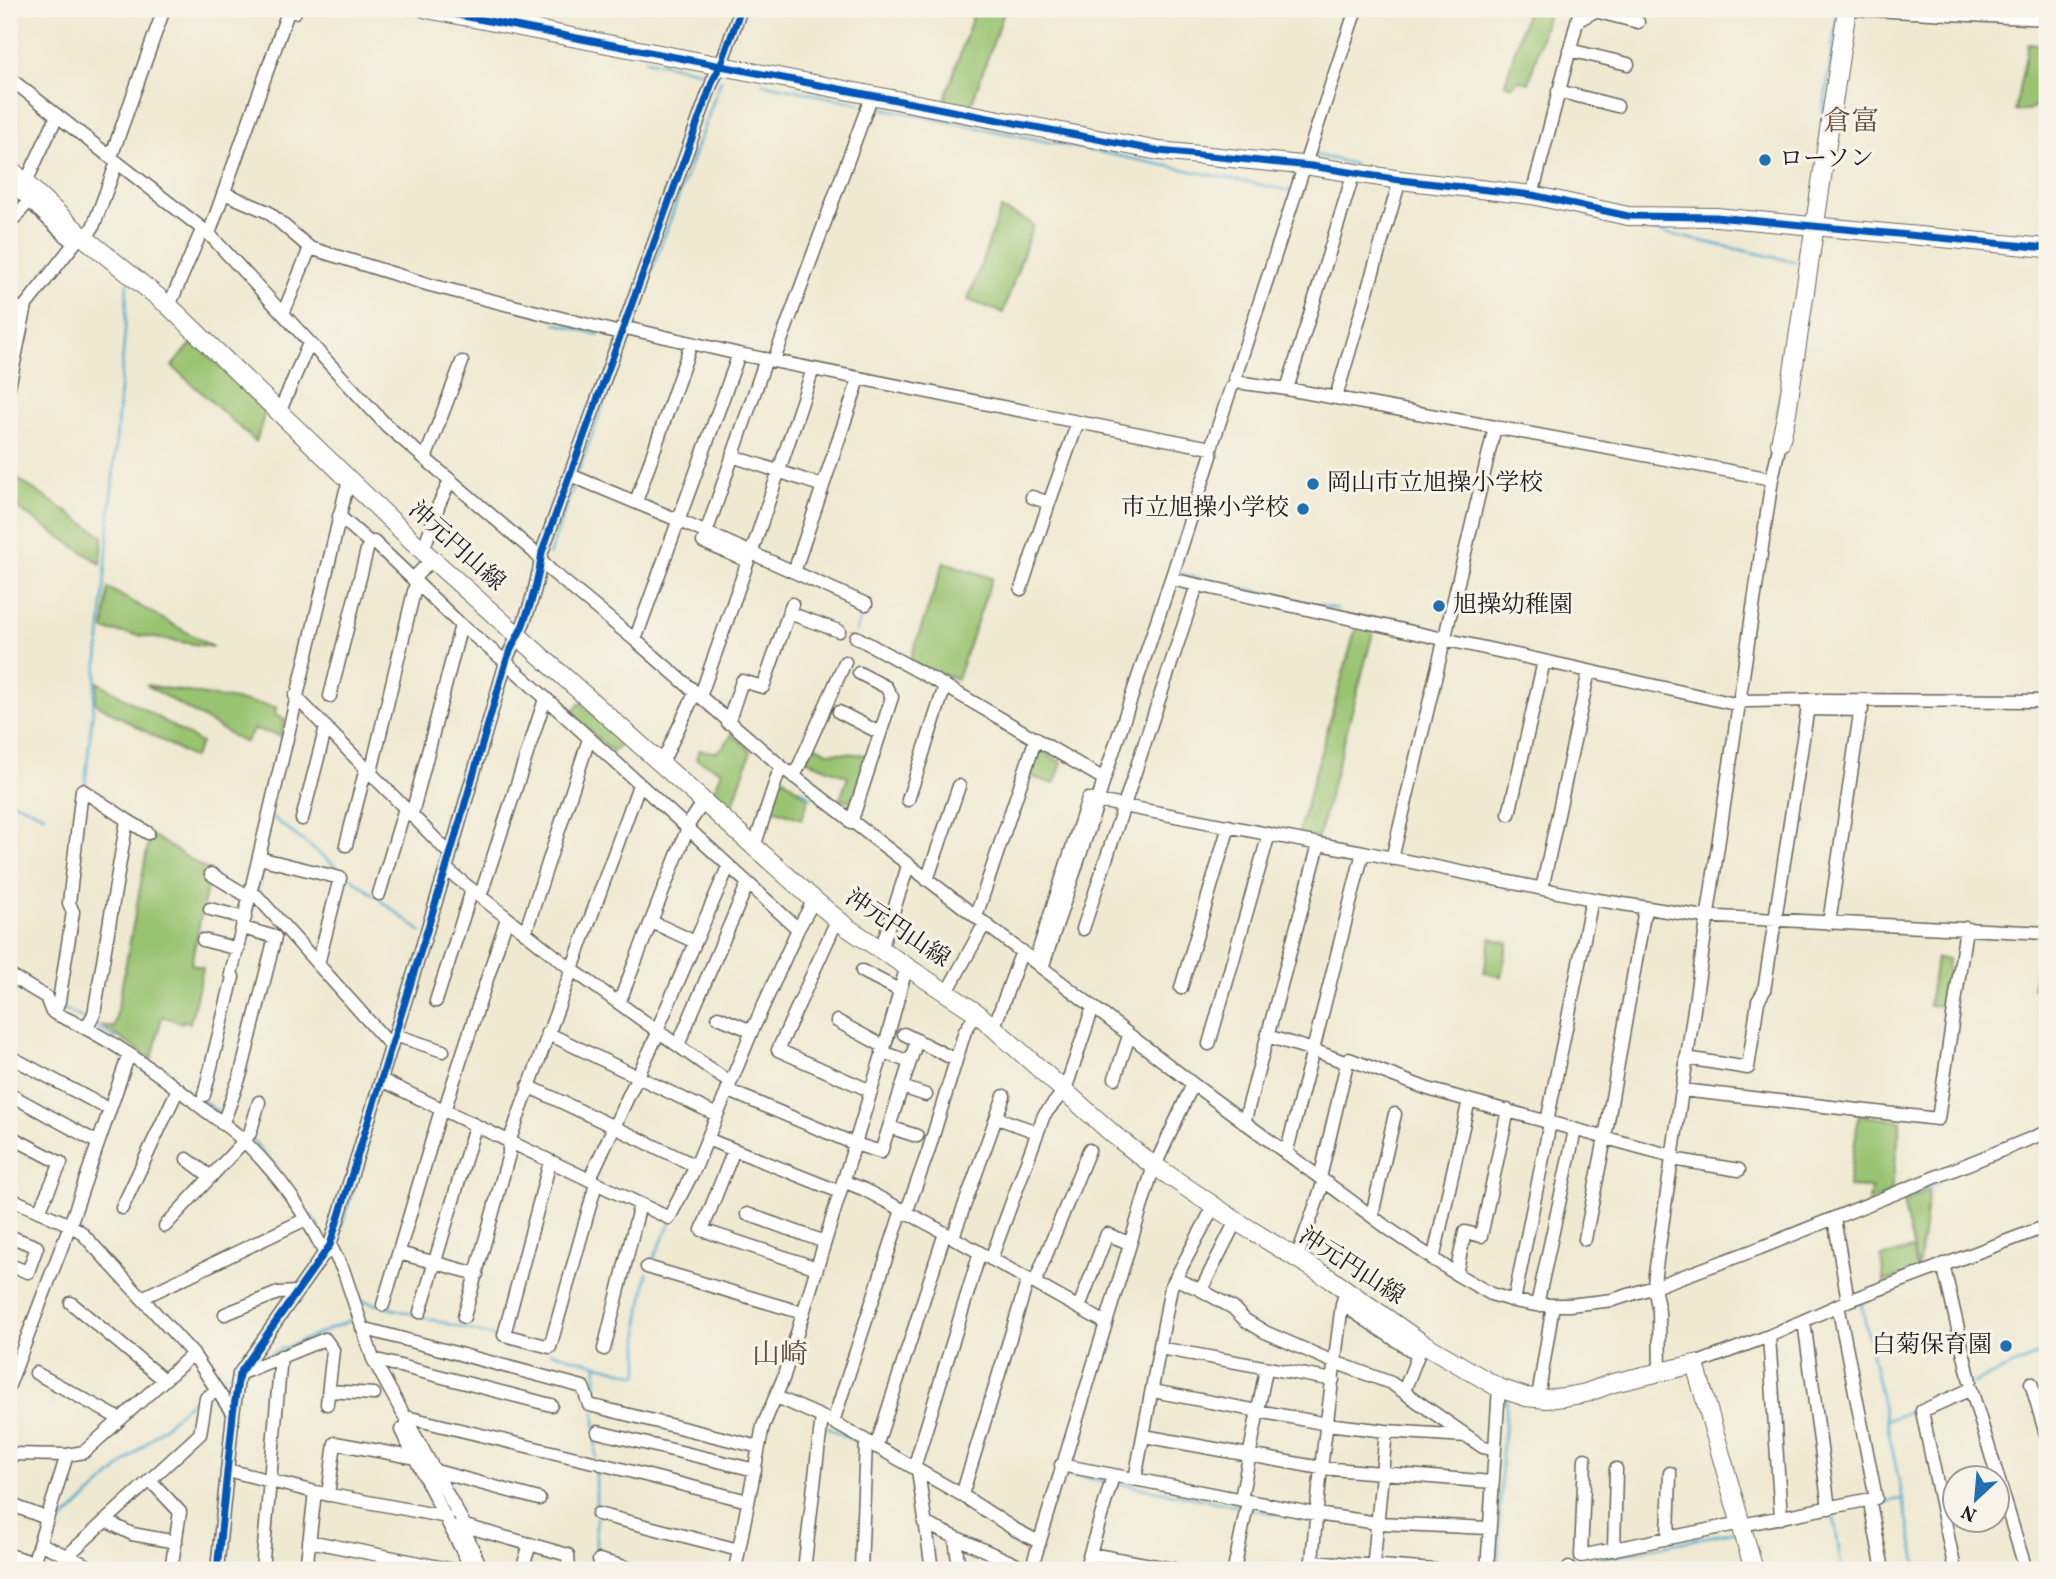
<svg xmlns="http://www.w3.org/2000/svg" width="2056" height="1579" viewBox="0 0 2056 1579" font-family="Vollkorn,'Noto Serif JP',serif">
	<rect width="100%" height="100%" fill="#f7f3e8"/>
	<filter id="ink" filterUnits="userSpaceOnUse"><feTurbulence type="fractalNoise" baseFrequency=".0143" numOctaves="2"/><feDisplacementMap in="SourceGraphic" scale="14" xChannelSelector="R" yChannelSelector="G"/><feConvolveMatrix kernelMatrix="1 2 1 2 8 2 1 2 1" color-interpolation-filters="sRGB"/></filter>
	<filter id="wash" filterUnits="userSpaceOnUse"><feTurbulence type="fractalNoise" baseFrequency=".00686" numOctaves="4" result="noise"/><feDisplacementMap in="SourceGraphic" scale="28" xChannelSelector="R" yChannelSelector="G"/><feGaussianBlur stdDeviation="1.57" result="paint"/><feColorMatrix in="noise" values="0 0 0 0 0 0 0 0 0 0 0 0 0 0 0 0 0 1.4 0 .05"/><feComposite in="paint" operator="in"/></filter>
	<g filter="url(#wash)">
		<rect width="100%" height="100%" fill="#efe9d1"/>
		<path fill="#98c370" stroke="#5a7046" stroke-width="2" d="M975,9h30l-34,96 -3,4 -23,-4v-6z
			M1527,9h22l-20,74 -11,-3 -6,6 -7,-2z
			M2028,44h11v19l8,3v40h-12l-7,5 -13,-1z
			M1001,209l27,12 5,4 -30,88 -35,-13z
			M194,341l71,71 -9,30 -84,-76z
			M9,473l94,63 -2,28 -92,-61z
			M944,562l48,16 -35,101 -48,-16z
			M108,588l105,59 -109,-17z
			M1357,624l17,5 -56,209 -20,-4z
			M98,682l103,61 -8,15 -98,-55z
			M146,685l130,22 -1,8 10,4 -4,17 -27,-7 -9,14z
			M580,703l43,39 -10,10 -42,-38z
			M732,734l19,17 -23,68 -18,-18 12,-30 -26,-12 3,-9 17,2 8,-6z
			M811,744l17,8 39,3 -12,47 -15,-3 8,-22 -44,-18z
			M1037,748l25,15 -8,21 -27,-9z
			M781,776l28,22 -7,21 -32,-11z
			M150,834l60,38 -19,92 12,4 -13,55 -7,-3 -1,3 -20,-7 -10,43 -50,-33v-1l12,3z
			M1491,938l17,5 -7,34 -17,-5z
			M2040,940h7v51l-14,-2z
			M1936,958l12,1v14l8,1 -3,15h-8l-4,17 -12,-1z
			M1859,1115l42,6 -10,72 -22,9 2,-14 -23,-1z
			M1929,1190l-11,81 -15,-69z
			M1912,1249l5,21 -33,12 -3,-25z"/>
		<g fill="none" stroke-linecap="round" stroke-linejoin="round">
			<path stroke="#4faacd" stroke-width="2.5" d="M270,9l13,8
				M387,9l36,7
				M1816,9l21,4
				M646,60l62,13
				M762,83l98,21
				M876,107l415,84
				M1823,113l15,-104
				M1315,155l39,9
				M1587,216l209,46
				M555,323l44,12
				M632,325l89,-245
				M630,335l55,13
				M1777,417l5,-32
				M1770,458l3,-14
				M578,473l51,-138
				M549,555l26,-73
				M1178,574l159,35
				M856,632l7,-24
				M85,786l14,-136 27,-333 1,-33 3,-3
				M800,789l12,9
				M9,800l35,15
				M273,818l102,78
				M257,892l6,-28
				M380,900l42,32
				M1703,908l5,-35
				M250,919l5,-17
				M64,1009l22,11
				M92,1023l24,16
				M402,1034l47,-154
				M395,1054l5,-13
				M201,1099l17,13
				M251,1138l28,32
				M1872,1209l66,-26
				M311,1215l8,12
				M337,1241l31,-97
				M653,1260l18,-38
				M1647,1286l2,-14
				M358,1299l20,6
				M1859,1302h2l57,268
				M385,1307l31,8
				M422,1317l78,21
				M550,1352l87,23 2,-2v-50l8,-50
				M255,1360l99,-41
				M215,1380l22,-11
				M1973,1383l74,-32
				M595,1402l2,-37
				M595,1413v14
				M1886,1421l33,-14
				M828,1427l28,15
				M595,1437l1,21
				M596,1465v46
				M1066,1475l40,6
				M1116,1483l127,24
				M1878,1503l24,-4
				M1250,1509l62,11
				M1833,1512l9,58
				M596,1518v38
				M50,1529l8,-4 150,-139
				M1572,1564l165,-33
				M1498,1570l4,-116 5,-55
				M1536,1570l29,-5"/>
		</g>
	</g>
	<g filter="url(#ink)">
		<g fill="none" stroke-linecap="round" stroke-linejoin="round">
			<g stroke="#66645b" stroke-width="15">
				<path id="street" d="M296,9l-1,3h-7l-79,222 178,192 147,126 16,18 85,70 148,128 -5,6 -24,73
					M1853,9l194,10
					M1577,21l18,-10 43,11
					M1569,50l59,14
					M9,78l200,156
					M1558,91l59,15
					M111,157l53,-148
					M9,182l65,62
					M25,184l32,-68
					M224,193l44,19 42,36 120,37 190,48
					M1532,195l47,-181
					M9,224l20,-23
					M86,238l7,-11 24,-65
					M9,301l15,12
					M169,306l33,-76
					M283,314l27,-66
					M622,327l117,27 339,68 -29,81
					M774,360l98,-265
					M1236,382l51,7 67,-217
					M9,387l17,-82 55,-70
					M1287,389l208,38 -103,432
					M1336,397l64,-217
					M279,413l30,-70
					M1078,422l133,26 20,-60 5,-6 -1,-5 121,-368
					M1495,427l277,52 8,-36
					M732,456l91,30
					M425,459l37,-97
					M570,475l103,43 193,86
					M636,502l55,-158
					M339,516l30,26h5l87,83 45,37 292,267 16,-29
					M423,551l16,-47 11,-23
					M751,554l62,-185
					M794,572l65,-193
					M413,579l19,-20
					M1171,579l40,-123v-8
					M1021,589l28,-86 -17,-6
					M789,613l50,18
					M856,637l89,49 -37,114
					M635,640l104,-286
					M945,686l159,93 67,-200 418,92
					M295,696l155,158
					M330,696l39,-154
					M700,697l48,-136 -45,-19 63,-183
					M1807,709l55,1
					M839,712l41,21
					M728,723l14,-42 21,6 29,-83
					M661,765l34,-72
					M783,768l410,316 -41,88 -121,398
					M371,772l45,-189
					M794,777l51,-115
					M412,814l49,-189
					M1509,814l35,-153
					M302,819l24,-92
					M127,820l21,13
					M851,823l41,-126 -6,-10 -27,-14
					M686,828l17,-25
					M346,845l20,-77
					M1363,852l229,47 106,17 349,17
					M259,858l81,20 -22,86
					M446,869l124,99 160,115
					M211,874l38,23
					M927,880l32,-94
					M1542,889l47,-218 146,33 12,-3 62,-1 238,1
					M251,894l6,2 134,150
					M379,894l26,-86
					M480,897l65,-198
					M210,909l35,9
					M976,916l60,-178
					M837,920l-59,130 93,41
					M652,922l43,20
					M1829,923l33,-223
					M1083,929l114,-344
					M525,933l64,-194
					M203,940l35,9
					M881,949l27,-83
					M1035,961l53,-162 10,2 6,-22
					M1042,968l56,-167 221,43 -75,279
					M862,971l37,19
					M9,975l37,22 5,13 3,3c54,23 103,59 148,95 16,12 33,23 46,37 31,31 58,69 77,109
					M1181,988l48,-162
					M947,992l38,-69
					M436,1001l36,-111
					M619,1003l68,-173
					M54,1013l5,-12 14,-89 -4,-9 13,-113 45,30 -33,194 -8,14
					M718,1017l34,14
					M837,1021l46,25
					M994,1027l28,-76
					M657,1030l71,-163
					M547,1033l170,82
					M904,1034l52,26
					M395,1035l48,16
					M1267,1036l46,14 50,-198 -44,-8
					M1209,1044l60,-210
					M678,1045l69,-160
					M882,1052l28,10
					M9,1056l92,49
					M1686,1058l62,10 10,-67 6,-10 45,-291
					M1347,1063l2,-4 79,30 244,67
					M1115,1078l14,-42
					M381,1080l288,138 27,-52 56,-135 46,-102
					M1193,1084l196,145 67,45 35,20 23,7 23,4h32l44,-5 41,-13 106,-39 287,-116
					M528,1086l168,80
					M902,1087l24,8
					M727,1090l128,54 26,8 36,-112
					M1682,1090l256,29 28,-191
					M9,1094l84,46
					M204,1095l29,-118 -2,-3 115,-484 5,-7
					M444,1111l63,-193
					M997,1118l40,14
					M1547,1122l45,-223
					M221,1123l5,-8 15,-42 34,-136 -32,-9
					M889,1127l28,9
					M9,1136l52,27 -22,48
					M707,1139l133,53
					M734,1150l-32,80 115,38
					M1286,1154l27,-104 34,13 -27,115
					M187,1159l24,18
					M1672,1159l67,11
					M550,1162l-46,173 46,12 46,-163
					M589,1180l70,-149
					M843,1181l20,8 71,38 172,96
					M9,1198l61,27 11,7 112,122 40,60
					M122,1208l56,-119
					M747,1214l78,28
					M1372,1215l23,-101
					M1834,1218l14,83
					M165,1226l79,-85 6,-8 9,-31
					M9,1236l28,11 -9,25 -19,-7
					M953,1237l51,-141
					M1585,1239l20,-101 40,-229
					M330,1245l14,27 29,87 92,167
					M399,1253l78,21
					M991,1259l53,-144 21,-25 28,-83
					M1296,1260l28,-79
					M1433,1260l36,-160
					M1943,1264l27,117
					M647,1267l156,46
					M1456,1274l9,-42 16,4 27,-126
					M1176,1279l25,11 32,18 12,12 20,12 64,28 62,23 76,53
					M1035,1282l54,-132
					M1201,1290l35,-69
					M142,1298l164,-79
					M1514,1301l36,-178
					M71,1303l93,77
					M1342,1304l76,51 -14,36
					M383,1305l58,-195
					M1537,1305l38,-175
					M1079,1307l28,-73 22,9
					M420,1312l55,-186
					M225,1314l53,-21 19,-1
					M464,1317l45,-163v-12l130,-357
					M1804,1321l25,187
					M362,1328l221,59 6,18 170,42
					M1769,1336l12,182
					M1160,1348l173,32
					M604,1349l36,-145
					M373,1359l178,46
					M1695,1364l74,-28 79,-35 199,-75
					M1660,1372l-1,-60 -5,-25 1,-13 117,-795
					M36,1373l84,46
					M239,1374l86,-35 8,11 -6,54
					M2031,1383l16,55
					M9,1385l61,-160 59,-171
					M329,1391l45,3
					M1153,1391l174,33 59,7 81,5 16,11 11,2
					M777,1397l56,25 129,73 52,34 25,13
					M1538,1398l15,-93
					M406,1417l187,45
					M833,1422l67,-206 6,-3 22,-61 37,-121 12,-18
					M401,1430l71,140
					M598,1432l157,38
					M1144,1436l177,32 171,14
					M876,1447l67,-208
					M9,1454l58,1 17,-3 109,-98
					M1585,1459l-4,97 160,-33
					M601,1464l147,37
					M1061,1465l255,49 62,9 111,5
					M914,1468l64,-209
					M227,1470l88,22 132,25
					M918,1470l14,100
					M431,1474l5,-3 103,28
					M1135,1479l36,-192 43,-81
					M150,1480l30,32 -9,58
					M328,1495l7,-52 82,15
					M962,1495l66,-216
					M1241,1499l25,-130
					M9,1504l37,14
					M1871,1508l12,62
					M598,1514l141,36
					M106,1521l26,13 44,8
					M924,1523l104,47
					M462,1525l20,45
					M1742,1525l134,-27 -38,-193
					M459,1526h6l103,29 1,15
					M955,1537l4,33
					M1668,1539l2,-66
					M309,1541l145,29
					M41,1544l56,26
					M1614,1550l2,-81
					M1090,1554l88,16
					M9,1555l25,8
					M67,1556l133,-122 6,-36 11,-8
					M599,1560l37,10
					M1312,1561l123,9
					M31,1570l36,-115
					M217,1570l16,-156 6,-40 91,-129 116,-376 60,-207c4,-14 13,-26 18,-40 9,-23 15,-46 18,-70l171,-472 7,-13 21,-58
					M262,1570l19,-214
					M306,1570l9,-78
					M522,1570l8,-26
					M735,1570l28,-144 20,-47 103,-337 21,-77
					M804,1570l18,-153
					M861,1570l5,-129
					M1085,1570l28,-94
					M1234,1570l14,-69
					M1311,1570l10,-102 21,-164 4,-13
					M1373,1570l13,-139
					M1487,1570l12,-182
					M1569,1570v-2
					M1955,1570l-33,-159 49,-22 55,181"/>
			</g>
			<g stroke="#66645b" stroke-width="20">
				<path id="secondary" d="M427,9l732,142 152,15 89,14 132,15 96,21 88,1 331,31
					M9,168l72,67 88,71 254,245 391,349 34,28 129,85 137,122 32,25 90,61 93,57 90,63 80,47 27,9 20,2 18,-2 22,-4 27,-10 82,-19 59,206
					M1780,443l7,-31 60,-403"/>
			</g>
			<use href="#street" stroke="#fff" stroke-width="12"/>
			<use href="#secondary" stroke="#fff" stroke-width="18"/>
			<g stroke="#f7f3e8" stroke-width="11">
				<path id="cycleway" d="M427,9l732,142 152,15 89,14 132,15 96,21 88,1 331,31
					M217,1570l16,-156 6,-40 91,-129 116,-376 60,-207c4,-14 13,-26 18,-40 9,-23 15,-46 18,-70l171,-472 7,-13 21,-58"/>
			</g>
			<use href="#cycleway" stroke="#0057b8" stroke-width="7"/>
		</g>
	</g>
	<g fill="#1f6fb2" stroke="#f7f3e8" stroke-width="2.5">
		<circle cx="1765" cy="160" r="7"/>
		<circle cx="1313" cy="484" r="7"/>
		<circle cx="1303" cy="509" r="7"/>
		<circle cx="1439" cy="606" r="7"/>
		<circle cx="2006" cy="1346" r="7"/>
	</g>
	<g text-anchor="middle" dominant-baseline="central" stroke-width="6" stroke-linejoin="round" paint-order="stroke">
		<g font-size="24" fill="#1c1c1c" stroke="#f7f3e8" text-anchor="start">
			<text x="1779" y="160">ローソン</text>
			<text x="1327" y="484">岡山市立旭操小学校</text>
			<text x="1289" y="509" text-anchor="end">市立旭操小学校</text>
			<text x="1453" y="606">旭操幼稚園</text>
			<text x="1992" y="1346" text-anchor="end">白菊保育園</text>
		</g>
		<g font-size="24" fill="#1c1c1c" stroke="#f7f3e8">
			<text transform="translate(456 547) rotate(42)">沖元円山線</text>
			<text transform="translate(897 929) rotate(34)">沖元円山線</text>
			<text transform="translate(1351 1267) rotate(33)">沖元円山線</text>
		</g>
		<g font-size="28" fill="#614e3f" stroke="#f7f3e8">
			<text x="1851" y="122">倉富</text>
			<text x="780" y="1355">山崎</text>
		</g>
	</g>
	<rect width="2056" height="1579" fill="none" stroke="#f7f3e8" stroke-width="35"/>
	<g transform="translate(1976 1499) rotate(206)"><circle r="33" fill="#f7f3e8" stroke="#9f9d96" stroke-width="2"/>
	<path d="M0-5L12 26L0 18L-12 26Z" fill="#1f6fb2"/>
	<text y="-10" font-size="19" font-weight="bold" text-anchor="middle" fill="#1c1c1c">N</text>
	</g>
</svg>
